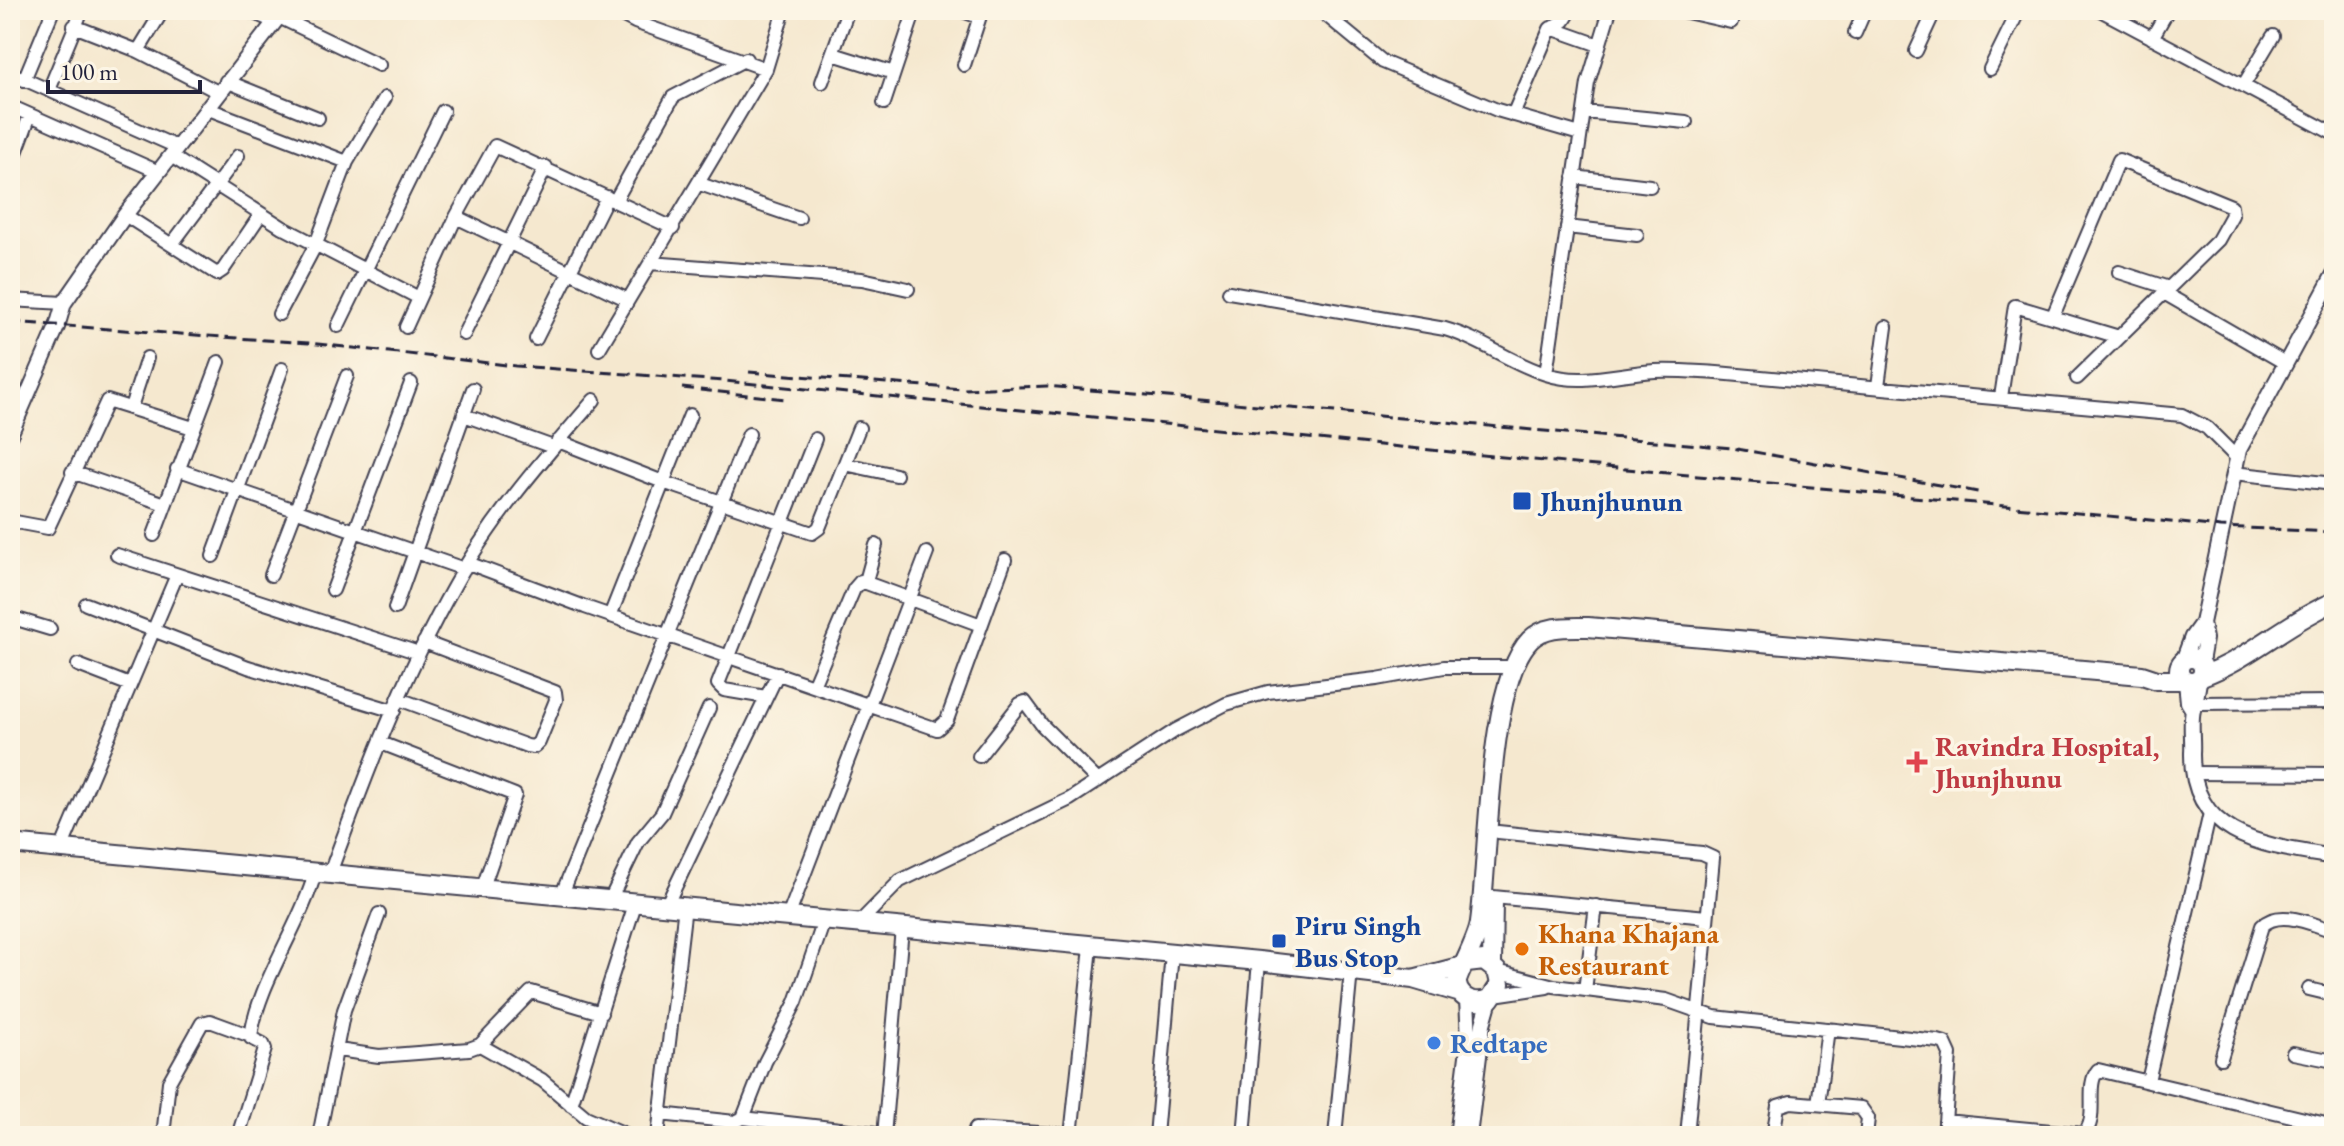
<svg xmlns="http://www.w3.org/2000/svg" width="2344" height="1146" viewBox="0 0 2344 1146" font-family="'EB Garamond',serif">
	<rect width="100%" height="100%" fill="#fcf5e5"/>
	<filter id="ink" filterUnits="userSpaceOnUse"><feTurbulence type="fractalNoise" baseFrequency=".0125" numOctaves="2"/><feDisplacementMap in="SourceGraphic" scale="16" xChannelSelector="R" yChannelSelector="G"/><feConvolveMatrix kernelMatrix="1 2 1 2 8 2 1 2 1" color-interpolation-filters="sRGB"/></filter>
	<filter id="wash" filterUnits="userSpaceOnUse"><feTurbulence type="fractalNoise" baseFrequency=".006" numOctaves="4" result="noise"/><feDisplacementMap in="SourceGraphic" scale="32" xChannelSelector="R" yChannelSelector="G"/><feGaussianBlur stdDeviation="1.8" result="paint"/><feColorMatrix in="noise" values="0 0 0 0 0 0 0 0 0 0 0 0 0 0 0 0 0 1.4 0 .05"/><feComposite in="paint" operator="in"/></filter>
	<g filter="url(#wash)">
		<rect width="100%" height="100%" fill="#f5e8cf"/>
	</g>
	<g filter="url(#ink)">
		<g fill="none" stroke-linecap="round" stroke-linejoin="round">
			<g stroke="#424051" stroke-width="16">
				<path id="minor" d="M247,10l28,12
					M612,10l23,12 131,47
					M960,10l19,7
					M1320,10l63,52 114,48 83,24
					M1678,10l53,12
					M2100,10l234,124
					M279,17l100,48
					M74,26l64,25 80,41
					M1551,28l48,17
					M1855,33l10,-23
					M2152,38l16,-28
					M138,51l25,-41
					M1916,51l19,-41
					M833,54l61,19
					M964,65l18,-55
					M1990,69l29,-59
					M10,73l167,74
					M24,80l29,-70
					M226,81l92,37
					M822,82l26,-72
					M2243,86l30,-50
					M49,90l33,-80
					M884,103l31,-93
					M10,106l149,66
					M206,108l141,54
					M1584,112l102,10
					M1513,115l37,-86 14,-8 7,-11
					M171,156l111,71 137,71
					M10,169l20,-54
					M1574,177l76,9
					M700,184l99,34
					M615,201l58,-104 73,-38
					M125,215l92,59 6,-4 38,-56
					M456,217l170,82
					M1567,227l70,8
					M172,244l66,-88
					M650,263l212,16 46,10
					M2119,272l50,16
					M1229,292l216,37c36,10 65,34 101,45 37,12 72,-1 109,-3 21,-1 41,1 62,2l465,42 25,13 30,30
					M2164,293l121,70
					M10,300l54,3
					M279,314l37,-70 31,-82 38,-64
					M2053,316l66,-156 112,46 1,9 -14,25 -141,138
					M338,326l105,-215
					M406,327l50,-110 39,-71 178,82
					M464,334l82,-167
					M536,339l71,-142
					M599,349l167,-280 18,-59
					M1546,374l42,-291 22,-73
					M1878,386l8,-59
					M2001,397l14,-91 104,31
					M131,407l16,-49
					M464,415l89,32
					M558,441l105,41 149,51 7,-5 40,-100
					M845,464l51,11
					M177,469l287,100
					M72,472l93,32
					M2233,473l101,11
					M10,521l38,7 59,-127 86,27
					M154,535l65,-173
					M117,555l302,98
					M213,556l69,-187
					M468,563l117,44 352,122 10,-9 58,-160
					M271,575l76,-199
					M866,581l10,-36
					M333,590l78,-207
					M86,604l162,63 146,44
					M395,608l78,-219
					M610,616l80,-201
					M10,617l40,12
					M78,665l52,20
					M813,686l41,-97 7,-8 120,44
					M766,697l-42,-7 -6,-6 97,-245
					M399,699l128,47 7,1 5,-5 17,-42 -1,-8 -131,-50
					M2197,703l137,-1
					M381,743l134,52 -32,92
					M979,756l41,-52 5,-2 17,23 56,56
					M2194,773l140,1
					M1498,832l204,21 11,5 -26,278
					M61,849l115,-272
					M330,873c36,-98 73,-197 124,-287 37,-68 90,-128 140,-186
					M562,894l187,-460
					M1493,897l214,20
					M611,898l27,-56 24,-29 47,-105
					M667,904l111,-231
					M788,917l139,-364
					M857,925l43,-44 170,-82 106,-69 50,-26 42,-12 109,-13 67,-12h70
					M1497,971l57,15 112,14 48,17 224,24 7,2 5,11 -6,82
					M2309,989l25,6
					M1585,990l11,-84
					M1494,995l53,-8
					M480,1045l62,35 44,37 44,19
					M338,1050l41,6 90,-7 11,-4 51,-53 70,21
					M2293,1053l41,8
					M2221,1058l41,-132c18,-18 51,-1 72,5
					M2148,1081l62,-268
					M1818,1104l10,-75
					M571,1105l65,-204
					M660,1114l75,8 8,-4 22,-56 31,-60 28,-81
					M743,1118l141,16
					M1945,1121l138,13c17,-14 1,-48 15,-64l236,56
					M975,1129l96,6
					M163,1136l6,-54 33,-59 8,-2 41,15
					M238,1136l27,-87 -2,-5 -12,-6c5,-52 50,-112 65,-168
					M319,1136l25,-126 35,-96
					M658,1136l27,-230
					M884,1136l18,-208
					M1071,1136l20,-189
					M1156,1136l16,-183
					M1244,1136l15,-175
					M1335,1136l16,-165
					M1773,1136l5,-30 13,-4 70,6 7,10 -2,18"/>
			</g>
			<g stroke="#424051" stroke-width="18">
				<path id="tertiary" d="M10,435l47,-108 7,-24 61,-88 159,-205
					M2183,661l9,-24 10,-14
					M2201,662l4,-23 -3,-16 37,-173 95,-176
					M2199,680c-1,11 -3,19 -6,30 -3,12 0,30 -1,43 -1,86 75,93 142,104
					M2186,682l2,20 5,8
					M1457,1136l12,-96 -2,-41
					M1469,1136l14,-112 7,-25"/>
			</g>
			<g stroke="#424051" stroke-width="22">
				<path id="primary" d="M2179 670a12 12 0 1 1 24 0a12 12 0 1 1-24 0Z
					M2202,676c47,-17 85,-54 132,-74
					M10,844l1249,117 154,18 48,14
					M1467,963l17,-2 13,10 3,13 -10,15c-13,5 -30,2 -33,-15 -1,-8 21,-44 23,-62 9,-64 7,-238 50,-282 15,-15 37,-13 58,-13l554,48 15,5h26
					M1492,964l1,-62
					M1413,979l50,-13"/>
			</g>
			<use href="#minor" stroke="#fff" stroke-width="12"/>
			<use href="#tertiary" stroke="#fff" stroke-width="14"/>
			<use href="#primary" stroke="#fff" stroke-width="18"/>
			<path stroke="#22223b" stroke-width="3" stroke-dasharray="12 6" stroke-linecap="butt" d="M10,322l299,21 207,23 208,15 1497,146 113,5
				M749,372l213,17 85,-3 685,62 246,44
				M682,388l104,11"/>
		</g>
	</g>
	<g fill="#1a4fb4" stroke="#fcf5e5" stroke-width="3">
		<rect x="1512" y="491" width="20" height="20" rx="4"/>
		<rect x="1271" y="933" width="16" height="16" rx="4"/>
	</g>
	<path fill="#e0444e" stroke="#fcf5e5" stroke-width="3" d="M1913 750h8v8h8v8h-8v8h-8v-8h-8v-8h8z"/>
	<circle fill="#e8710a" stroke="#fcf5e5" stroke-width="3" cx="1522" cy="949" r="8"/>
	<circle fill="#3f7fe0" stroke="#fcf5e5" stroke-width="3" cx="1434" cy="1043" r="8"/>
	<g text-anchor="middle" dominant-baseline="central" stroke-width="7" stroke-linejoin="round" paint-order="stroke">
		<g font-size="28" font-weight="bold" fill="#164399" stroke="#fcf5e5" text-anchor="start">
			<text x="1540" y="501">Jhunjhunun</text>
			<text x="1295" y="925">Piru Singh<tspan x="1295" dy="32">Bus Stop</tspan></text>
		</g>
		<g font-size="28" font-weight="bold" fill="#be3a42" stroke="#fcf5e5" text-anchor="start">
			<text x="1935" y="746">Ravindra Hospital,<tspan x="1935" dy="32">Jhunjhunu</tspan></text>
		</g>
		<g font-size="28" font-weight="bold" fill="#c56008" stroke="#fcf5e5" text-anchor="start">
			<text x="1538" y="933">Khana Khajana<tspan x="1538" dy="32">Restaurant</tspan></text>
		</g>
		<g font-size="28" font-weight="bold" fill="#366cbe" stroke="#fcf5e5" text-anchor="start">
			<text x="1450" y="1043">Redtape</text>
		</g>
	</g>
	<rect width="2344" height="1146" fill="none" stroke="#fcf5e5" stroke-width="40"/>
	<path d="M48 80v12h152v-12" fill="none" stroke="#22223b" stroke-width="4"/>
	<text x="60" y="80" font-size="24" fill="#22223b" stroke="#fcf5e5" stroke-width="6" paint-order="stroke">100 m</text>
</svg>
